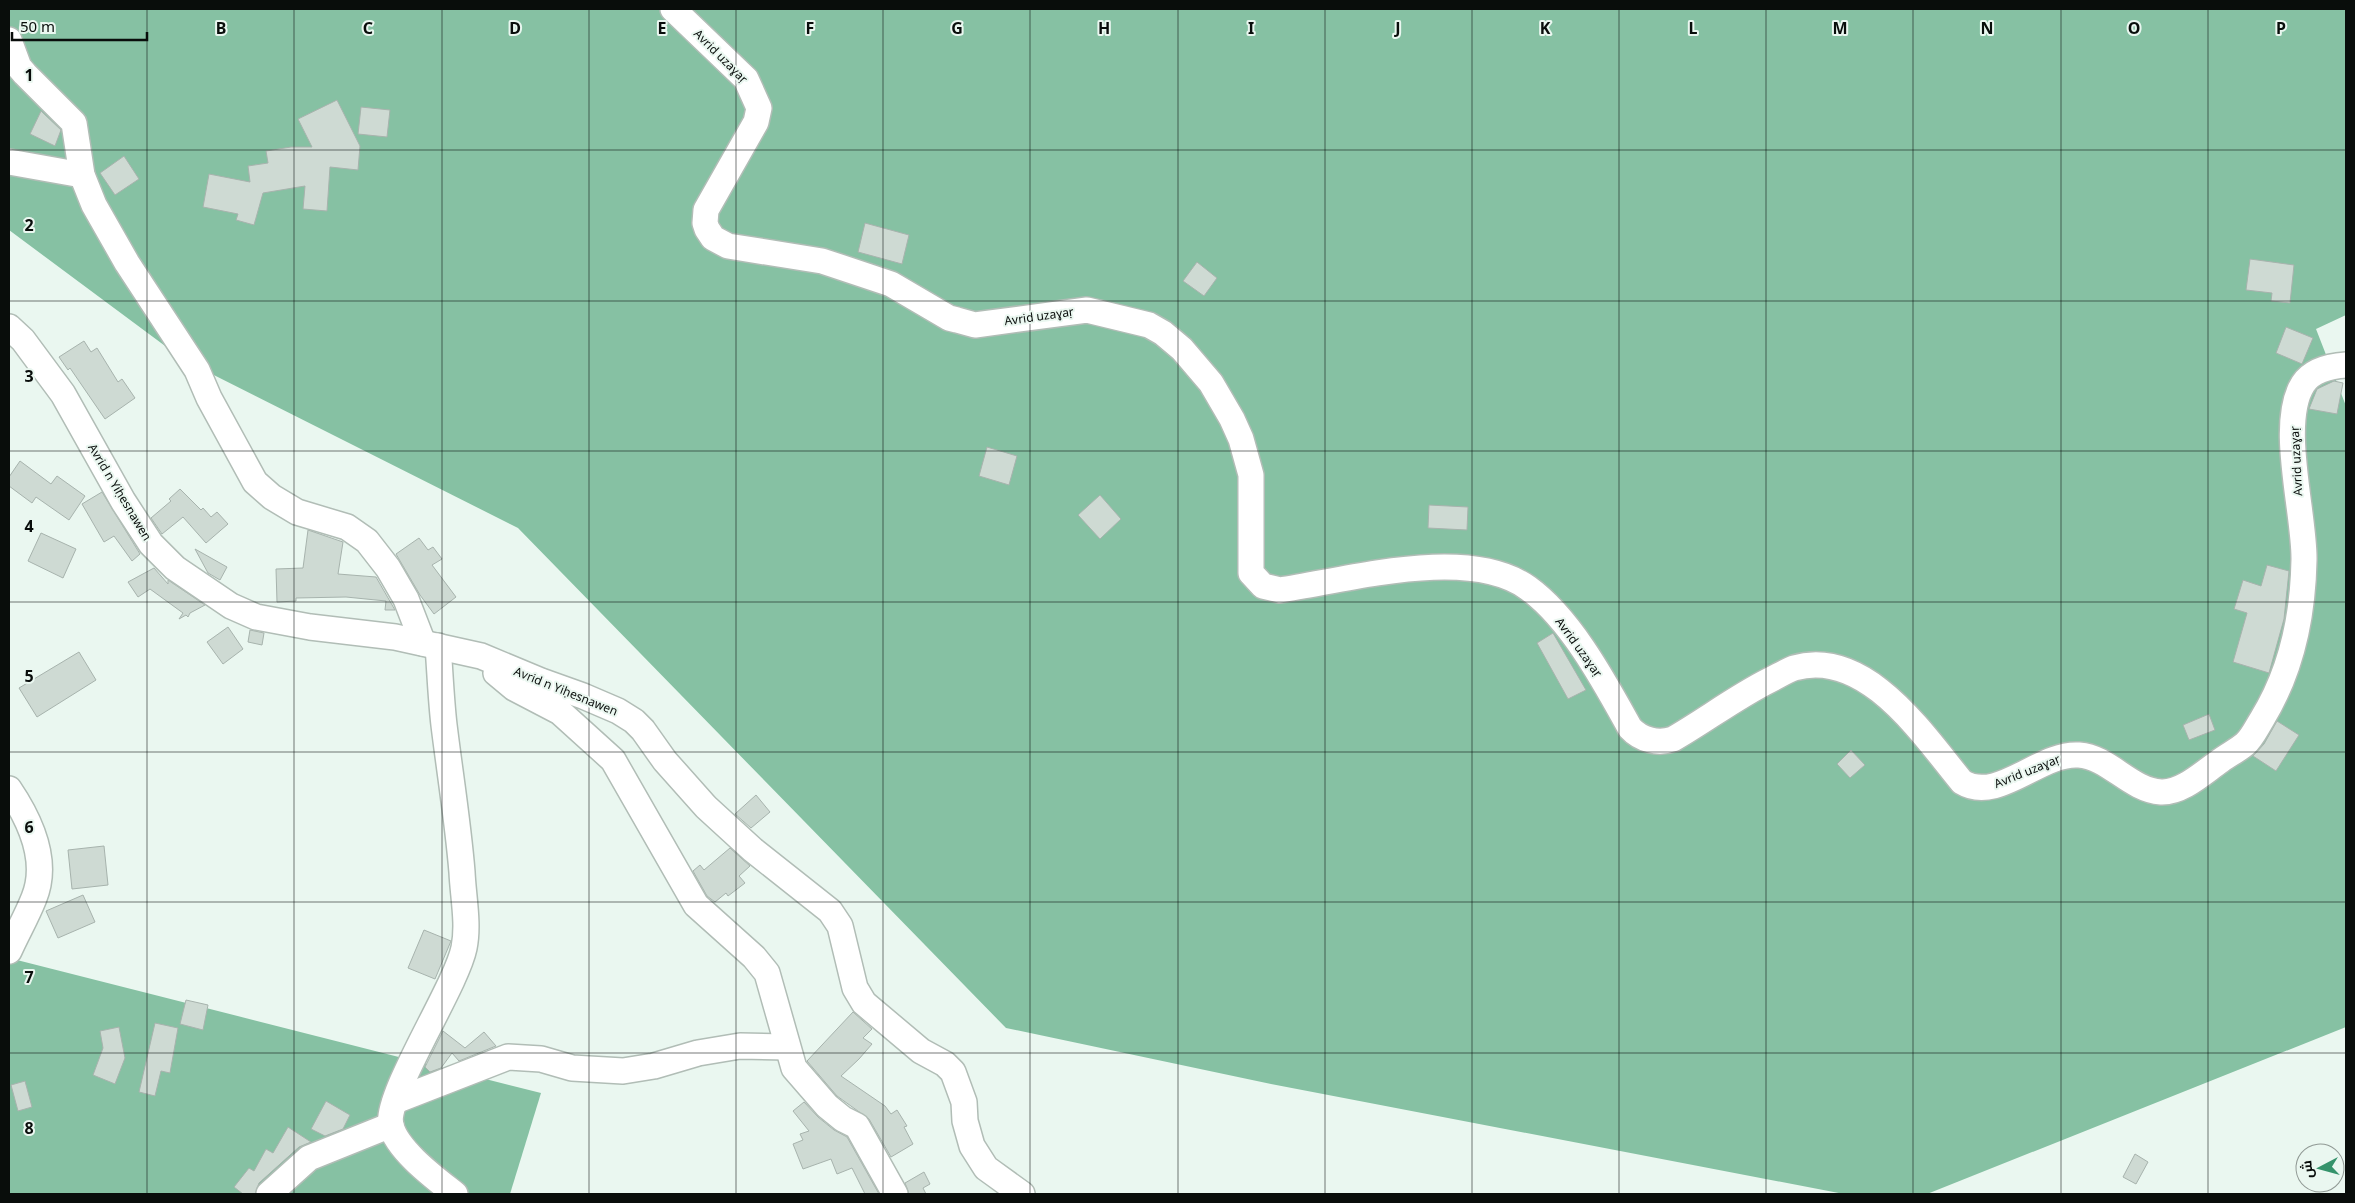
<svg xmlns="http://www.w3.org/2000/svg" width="2355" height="1203" viewBox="0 0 2355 1203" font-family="'Noto Sans',Cairo,sans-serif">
	<rect width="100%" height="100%" fill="#eaf7f0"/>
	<!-- forest -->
	<g fill="#86c1a3">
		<path d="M9,9H2346V315L2316,329L2346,406V1027L1927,1194H1844L1271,1084L1006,1028L518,528L184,360L9,230Z"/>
		<path d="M9,958L541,1093L510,1194H9Z"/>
	</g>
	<!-- building -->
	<g fill="#cedad3" stroke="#a7b3ad">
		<path d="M337,100L360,146L358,170L330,167L327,211L303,209L305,186L263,193L254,225L236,220L238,214L203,207L209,174L250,182L248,166L268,163L266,151L291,147H312L298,119Z"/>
		<path d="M361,107L390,110L387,137L358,134Z"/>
		<path d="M41,111L61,130L55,146L30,134Z"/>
		<path d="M124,156L139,179L115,195L100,173Z"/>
		<path d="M865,223L909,235L902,264L858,252Z"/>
		<path d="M2250,259L2294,265L2290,303L2271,301L2272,293L2246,290Z"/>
		<path d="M1197,262L1217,278L1204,296L1183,281Z"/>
		<path d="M2286,327L2313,338L2302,364L2276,353Z"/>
		<path d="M84,341L91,352L97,348L118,382L122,379L135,398L105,419L70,368L68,370L59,357Z"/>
		<path d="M2334,381L2343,383L2337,414L2309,409L2317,389Z"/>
		<path d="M987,447L1017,456L1009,485L979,476Z"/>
		<path d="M20,461L51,484L57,476L85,496L69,520L36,497L32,503L9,486V477Z"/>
		<path d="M180,489L201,510L203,508L211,517L217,512L228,524L206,543L183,517L162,534L151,518L171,501L169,499Z"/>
		<path d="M102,492L140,554L132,561L114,536L104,542L82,504Z"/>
		<path d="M1100,495L1121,519L1100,539L1078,515Z"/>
		<path d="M1429,505L1468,507L1467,530L1428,528Z"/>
		<path d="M308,530L343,542L338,574L376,577L395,610H385L386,601L346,597L296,598V601L277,602L276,569L303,568Z"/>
		<path d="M41,533L76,549L63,578L28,561Z"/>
		<path d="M419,538L428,550L433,547L442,559L432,565L456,597L434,614L420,595L396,554Z"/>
		<path d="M195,549L227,567L220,580L208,573Z"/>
		<path d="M2267,565L2289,571L2284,619L2269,673L2233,662L2247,613L2234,609L2243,580L2261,586Z"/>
		<path d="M154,568L168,584V580L205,605L190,613L188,617L186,615L179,619L183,613L150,589L138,597L128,582Z"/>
		<path d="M228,627L243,649L223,664L207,642Z"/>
		<path d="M250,630L264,633L262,645L248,642Z"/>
		<path d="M1553,633L1586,690L1568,699L1537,643Z"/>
		<path d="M79,652L96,680L37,717L19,688Z"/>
		<path d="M2209,714L2215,730L2189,740L2183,725Z"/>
		<path d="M2277,721L2299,735L2276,771L2253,756L2264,744Z"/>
		<path d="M1851,750L1865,765L1850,778L1837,764Z"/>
		<path d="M756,795L770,812L751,828L735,814Z"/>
		<path d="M104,846L108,885L72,889L68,850Z"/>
		<path d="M730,848L750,866L739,876L745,883L728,896L726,893L715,902L707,896L693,871L700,865L704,870Z"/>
		<path d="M83,895L95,922L58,938L46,911Z"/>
		<path d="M424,930L451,941L435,979L408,968Z"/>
		<path d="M186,1000L208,1005L203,1030L180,1024Z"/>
		<path d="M853,1012L872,1029L863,1038L872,1044L859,1059L841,1076L885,1106L891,1114L897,1110L907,1126L904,1127L913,1144L891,1157L869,1119L837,1096L807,1061Z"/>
		<path d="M155,1023L178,1028L170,1073L161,1071L155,1096L139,1092Z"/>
		<path d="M119,1027L125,1058L115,1084L93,1075L103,1048L100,1031Z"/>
		<path d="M443,1031L465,1048L484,1032L496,1046L459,1061L452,1053L441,1068L430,1072L425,1067Z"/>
		<path d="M25,1081L32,1107L18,1111L11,1085Z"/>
		<path d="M326,1101L350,1115L343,1129L325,1136L311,1129Z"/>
		<path d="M804,1102L818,1117L834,1130L847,1137L879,1194H865L852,1168L837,1174L831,1159L803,1169L793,1144L803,1140L800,1134L809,1131L793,1111Z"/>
		<path d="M288,1127L311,1142L299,1147L259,1183L255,1194H243L234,1187L249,1168L254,1171L266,1149L273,1153Z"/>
		<path d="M2135,1154L2148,1162L2136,1184L2123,1177Z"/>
		<path d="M924,1172L930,1184L923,1188L926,1194H909L905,1183Z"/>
	</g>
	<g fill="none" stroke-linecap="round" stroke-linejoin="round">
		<defs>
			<g id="minor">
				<path d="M673,9L746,79L759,108L756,122L706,210L705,223L707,229L713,238L728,246L822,261L891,284L949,318L957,320L975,325L1087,310L1149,325L1163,333L1182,349L1211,383L1232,419L1241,439L1251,475V573L1263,586L1280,590C1349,580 1468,545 1528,588C1571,619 1605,683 1630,728C1641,740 1658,744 1673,739C1706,720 1736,697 1770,680C1778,676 1786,671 1794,668C1866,647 1923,735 1962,782C1998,804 2040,752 2079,755C2109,757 2130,790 2161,792C2182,793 2204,772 2220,761C2228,755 2238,750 2245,744C2252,738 2257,727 2262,719C2291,672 2303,615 2304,560C2305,515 2278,423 2303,384C2312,370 2331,366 2346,365"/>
				<path d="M9,40L19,67L25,74L74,123L82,175L94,205L127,263L197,370L209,398L255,482L272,497L297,512L347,527L367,541L388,568L406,599L423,643"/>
				<path d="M9,162L82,175"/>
				<path d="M9,327L23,340L63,394L123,501L151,544L175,568L231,606L256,617L310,627L395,637L481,656L541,681L583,696L618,711L634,721L643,730L665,761L706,807L753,850L830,911L840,926L855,988L864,1003L921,1051L945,1064L953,1072L964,1102L965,1121L972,1146L986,1168L1022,1194"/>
				<path d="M438,646C440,672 441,699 444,725C450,774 458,823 462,872C463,896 469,924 464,948C456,987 383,1098 391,1126C398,1151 435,1178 455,1194"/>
				<path d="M496,673L514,688L560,712L613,760L696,905L754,957L767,973L794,1068L827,1106L843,1119L857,1126L895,1194"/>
				<path d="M9,789C30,820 49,861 34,898C27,916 17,933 9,951"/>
				<path d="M395,1101L508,1057L541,1059L572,1068L623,1071L654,1066L698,1053L740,1046L787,1047"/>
				<path d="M269,1194L309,1158L391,1125"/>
			</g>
		</defs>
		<!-- minor casing -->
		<use href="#minor" stroke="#b1bdb6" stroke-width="28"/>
		<!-- minor -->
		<use href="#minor" stroke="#fff" stroke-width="25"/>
	</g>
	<!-- grid -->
	<path fill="none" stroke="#090d0b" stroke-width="1" stroke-opacity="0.55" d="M147,9V1194M294,9V1194M442,9V1194M589,9V1194M736,9V1194M883,9V1194M1030,9V1194M1178,9V1194M1325,9V1194M1472,9V1194M1619,9V1194M1766,9V1194M1913,9V1194M2061,9V1194M2208,9V1194M9,150H2346M9,301H2346M9,451H2346M9,602H2346M9,752H2346M9,902H2346M9,1053H2346"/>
	<g text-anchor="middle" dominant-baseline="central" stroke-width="4" stroke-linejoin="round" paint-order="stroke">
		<!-- street labels -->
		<g font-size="12" fill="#090d0b" stroke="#eaf7f0">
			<text transform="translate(721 56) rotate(45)">Avrid uzaɣaṛ</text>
			<text transform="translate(1039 316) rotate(-8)">Avrid uzaɣaṛ</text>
			<text transform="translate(2296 461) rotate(-93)">Avrid uzaɣaṛ</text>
			<text transform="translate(120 492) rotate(59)">Avrid n Yiḥesnawen</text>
			<text transform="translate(1579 647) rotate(54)">Avrid uzaɣaṛ</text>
			<text transform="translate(566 691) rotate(22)">Avrid n Yiḥesnawen</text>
			<text transform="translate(2027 771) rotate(-22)">Avrid uzaɣaṛ</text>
		</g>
	</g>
	<g font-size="16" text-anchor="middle" font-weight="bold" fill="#090d0b" stroke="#eaf7f0" stroke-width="4" stroke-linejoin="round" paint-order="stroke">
		<text x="221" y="34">B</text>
		<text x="368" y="34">C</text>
		<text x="515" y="34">D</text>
		<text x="662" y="34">E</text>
		<text x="810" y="34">F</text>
		<text x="957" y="34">G</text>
		<text x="1104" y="34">H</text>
		<text x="1251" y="34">I</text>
		<text x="1398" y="34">J</text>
		<text x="1545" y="34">K</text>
		<text x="1693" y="34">L</text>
		<text x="1840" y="34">M</text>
		<text x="1987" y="34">N</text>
		<text x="2134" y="34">O</text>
		<text x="2281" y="34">P</text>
		<text x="29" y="81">1</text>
		<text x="29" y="231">2</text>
		<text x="29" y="382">3</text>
		<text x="29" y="532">4</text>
		<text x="29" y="682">5</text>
		<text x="29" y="833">6</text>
		<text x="29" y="983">7</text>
		<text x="29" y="1134">8</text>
	</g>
	<!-- border -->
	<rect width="2355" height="1203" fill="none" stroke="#090d0b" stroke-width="20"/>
	<!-- north arrow -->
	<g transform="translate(2320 1168) rotate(264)"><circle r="24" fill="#eaf7f0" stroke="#909994"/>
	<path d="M0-4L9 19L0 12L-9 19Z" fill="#35936b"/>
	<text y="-8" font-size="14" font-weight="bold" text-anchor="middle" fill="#090d0b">ش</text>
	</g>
	<!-- scale -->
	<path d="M12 32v8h135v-8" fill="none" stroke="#090d0b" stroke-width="2.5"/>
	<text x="20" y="32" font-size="15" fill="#090d0b" stroke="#eaf7f0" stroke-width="4" paint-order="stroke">50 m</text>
</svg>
